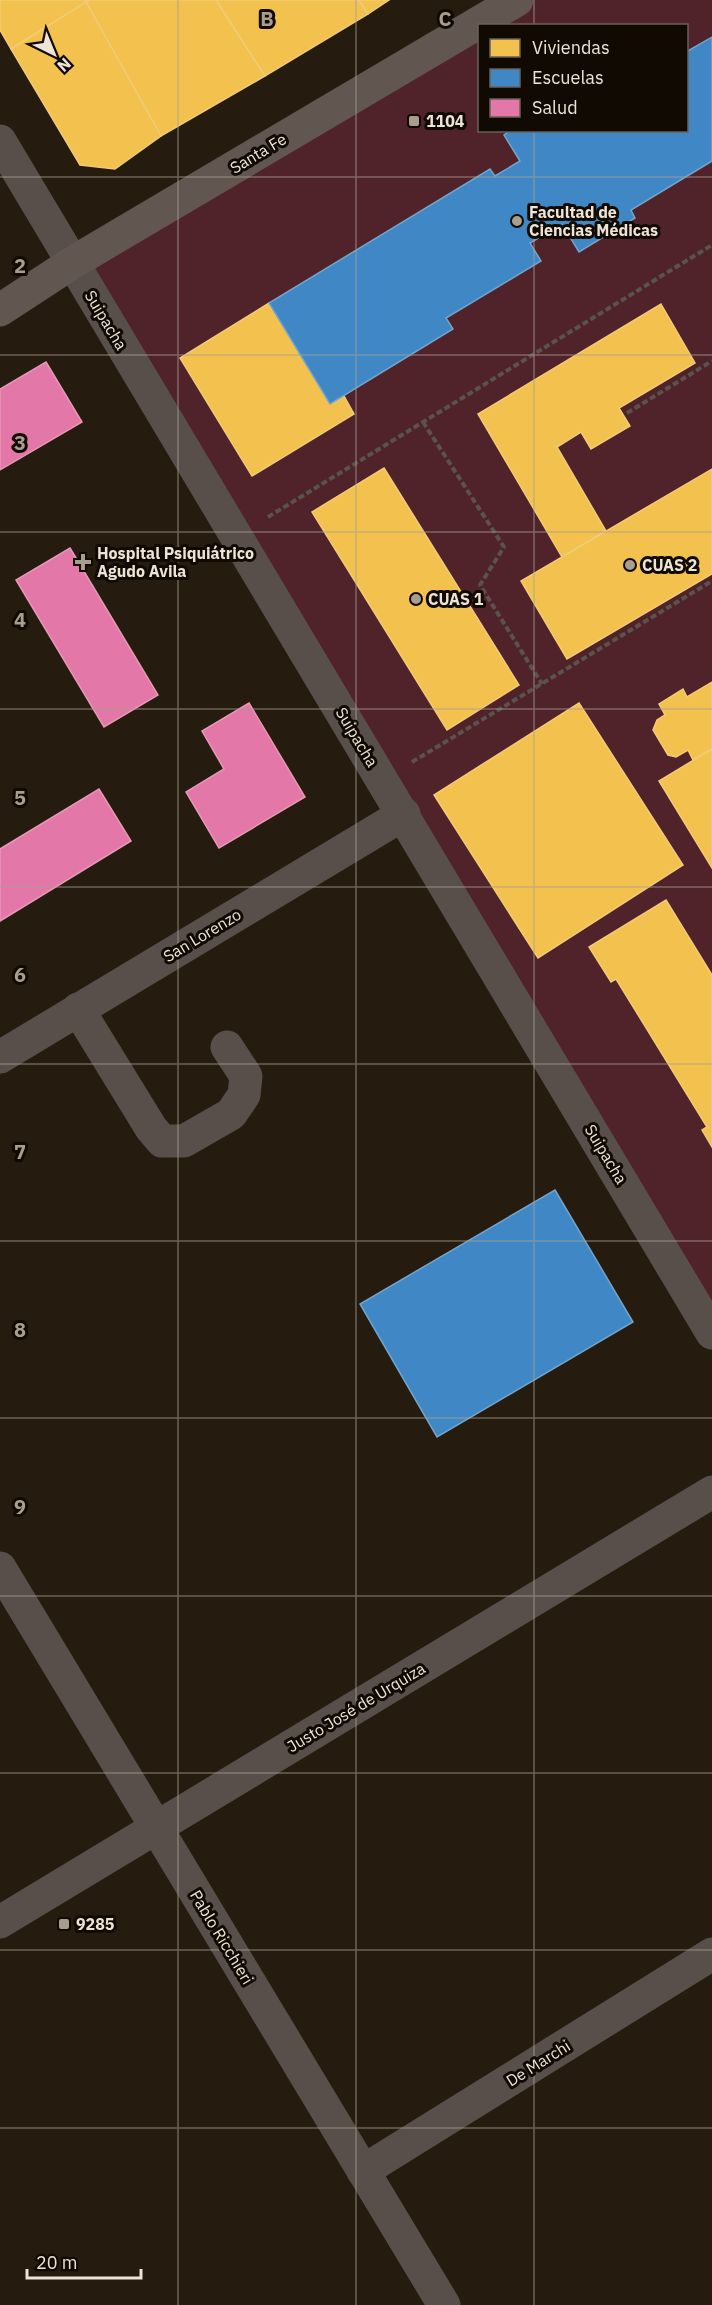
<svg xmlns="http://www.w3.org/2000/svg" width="712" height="2305" viewBox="0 0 712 2305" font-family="'IBM Plex Sans',sans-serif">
	<rect width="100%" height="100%" fill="#251c0f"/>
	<!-- green -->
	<path fill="#502229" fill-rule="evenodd" d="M517,0H712V1333L72,263ZM480,26H686V130H480Z"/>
	<!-- homes -->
	<g fill="#f2c14e" stroke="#f1cc77" stroke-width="1.5">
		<path d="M0,0H90L11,49L0,30Z"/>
		<path d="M90,0H216L265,76L161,136L86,2Z"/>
		<path d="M216,0H359L368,14L265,76Z"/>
		<path d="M359,0H389L368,14Z"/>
		<path d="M86,2L161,136L115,169L80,165L11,49Z"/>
		<path d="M269,303L330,404L344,396L354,414L252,476L180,358Z"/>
		<path d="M661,304L695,363L619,408L630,426L591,449L581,432L557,447L606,531L562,557L478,414Z"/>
		<path d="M384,468L519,685L447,730L312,512Z"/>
		<path d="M712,469V574L567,659L521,581Z"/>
		<path d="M712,682V749L693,760L688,750L676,757L668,755L653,730L657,720L665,715L659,704L683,689L687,697Z"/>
		<path d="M579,703L683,865L538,958L434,795Z"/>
		<path d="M712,749V868L659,781Z"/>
		<path d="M666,900L712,975V1147L702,1130L707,1127L616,979L611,982L589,947Z"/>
	</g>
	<!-- schools -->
	<g fill="#3f88c5" stroke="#74a4ca" stroke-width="1.5">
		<path d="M712,37V161L631,210L635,218L579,252L562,224L530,243L541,261L446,318L453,329L330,404L269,303L490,169L495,176L520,161L504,135L511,130H686V52Z"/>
		<path d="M555,1190L633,1322L437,1437L360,1304Z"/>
	</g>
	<!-- health -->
	<g fill="#e377a8" stroke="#e698b6" stroke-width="1.5">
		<path d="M46,362L82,422L0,470V389Z"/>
		<path d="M70,548L158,695L104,727L16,580Z"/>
		<path d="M249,703L305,797L219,848L186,792L224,769L202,731Z"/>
		<path d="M99,789L131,841L0,921V849Z"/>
	</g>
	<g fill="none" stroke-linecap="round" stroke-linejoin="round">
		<!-- path -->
		<g stroke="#5a534c" stroke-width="4" stroke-dasharray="6 3" stroke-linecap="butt">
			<path d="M627,413L712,361"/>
			<path d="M423,422L504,547L480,585L542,684"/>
			<path d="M268,517L712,245"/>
			<path d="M412,762L712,581"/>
		</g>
		<!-- minor -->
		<g stroke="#584f4a" stroke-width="33">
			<path d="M0,141L712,1333"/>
			<path d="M78,1009L151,1128L162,1141H184L231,1114L244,1095L246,1076L227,1047"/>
			<path d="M0,1057L404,814"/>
			<path d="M0,1568L444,2305"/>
			<path d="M0,1922L712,1492"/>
			<path d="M363,2171L712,1954"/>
		</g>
		<!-- major -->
		<path stroke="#615650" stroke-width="33" d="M0,310L72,263L517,0"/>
	</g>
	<!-- grid -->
	<path fill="none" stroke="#a89e90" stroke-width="1.5" stroke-opacity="0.55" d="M178,0V2305M356,0V2305M534,0V26M534,130V2305M0,177H712M0,355H712M0,532H712M0,709H712M0,887H712M0,1064H712M0,1241H712M0,1418H712M0,1596H712M0,1773H712M0,1950H712M0,2128H712"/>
	<!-- markers -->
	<g fill="#a89e90" stroke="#110a03" stroke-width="2">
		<rect x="408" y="115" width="12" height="12" rx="3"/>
		<circle cx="517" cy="221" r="6"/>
		<path d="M80 553h6v6h6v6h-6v6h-6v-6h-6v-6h6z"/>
		<circle cx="630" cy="565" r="6"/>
		<circle cx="416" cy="599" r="6"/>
		<rect x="58" y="1918" width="12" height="12" rx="3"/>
	</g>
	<g text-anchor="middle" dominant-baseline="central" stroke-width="6" stroke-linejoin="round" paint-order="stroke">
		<!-- poi labels -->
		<g font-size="16" font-weight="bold" fill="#eee4d6" stroke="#110a03" text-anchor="start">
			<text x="426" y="121">1104</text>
			<text x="529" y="212">Facultad de<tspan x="529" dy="18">Ciencias Médicas</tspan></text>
			<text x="97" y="553">Hospital Psiquiátrico<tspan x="97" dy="18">Agudo Avila</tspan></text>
			<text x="642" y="565">CUAS 2</text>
			<text x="428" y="599">CUAS 1</text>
			<text x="76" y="1924">9285</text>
		</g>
		<!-- street labels -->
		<g font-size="16" fill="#eee4d6" stroke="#110a03">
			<text transform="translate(258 153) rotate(-31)">Santa Fe</text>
			<text transform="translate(106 320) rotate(59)">Suipacha</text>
			<text transform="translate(357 737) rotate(59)">Suipacha</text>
			<text transform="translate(202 935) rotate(-31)">San Lorenzo</text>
			<text transform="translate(606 1154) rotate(59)">Suipacha</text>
			<text transform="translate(356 1707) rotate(-31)">Justo José de Urquiza</text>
			<text transform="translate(222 1937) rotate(59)">Pablo Ricchieri</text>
			<text transform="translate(538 2063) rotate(-32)">De Marchi</text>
		</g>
	</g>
	<g font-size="20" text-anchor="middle" font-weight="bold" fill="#a89e90" stroke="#110a03" stroke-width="6" stroke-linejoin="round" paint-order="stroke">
		<text x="267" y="26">B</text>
		<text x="445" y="26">C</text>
		<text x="20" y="273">2</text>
		<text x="20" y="450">3</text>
		<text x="20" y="627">4</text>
		<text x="20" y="805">5</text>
		<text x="20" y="982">6</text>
		<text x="20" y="1159">7</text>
		<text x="20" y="1337">8</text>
		<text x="20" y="1514">9</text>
	</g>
	<!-- legend -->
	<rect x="478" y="24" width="210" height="108" fill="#110a03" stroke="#696157" stroke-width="1.5"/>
	<rect x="490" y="39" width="30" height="18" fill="#f2c14e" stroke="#696157" stroke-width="1.5"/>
	<text x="532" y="54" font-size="18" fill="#eee4d6">Viviendas</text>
	<rect x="490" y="69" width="30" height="18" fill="#3f88c5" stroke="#696157" stroke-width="1.5"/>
	<text x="532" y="84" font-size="18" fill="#eee4d6">Escuelas</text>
	<rect x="490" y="99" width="30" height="18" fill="#e377a8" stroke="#696157" stroke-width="1.5"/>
	<text x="532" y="114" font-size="18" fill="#eee4d6">Salud</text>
	<!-- north arrow -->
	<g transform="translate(54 54) rotate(137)" stroke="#110a03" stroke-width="4.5" paint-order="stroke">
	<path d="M0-4.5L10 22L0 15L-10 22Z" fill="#eee4d6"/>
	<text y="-9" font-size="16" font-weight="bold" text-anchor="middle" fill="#eee4d6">N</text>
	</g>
	<!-- scale -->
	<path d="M27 2269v9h114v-9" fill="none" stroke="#eee4d6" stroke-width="3"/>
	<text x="36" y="2269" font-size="18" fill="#eee4d6" stroke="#110a03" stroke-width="4.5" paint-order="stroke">20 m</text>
</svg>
